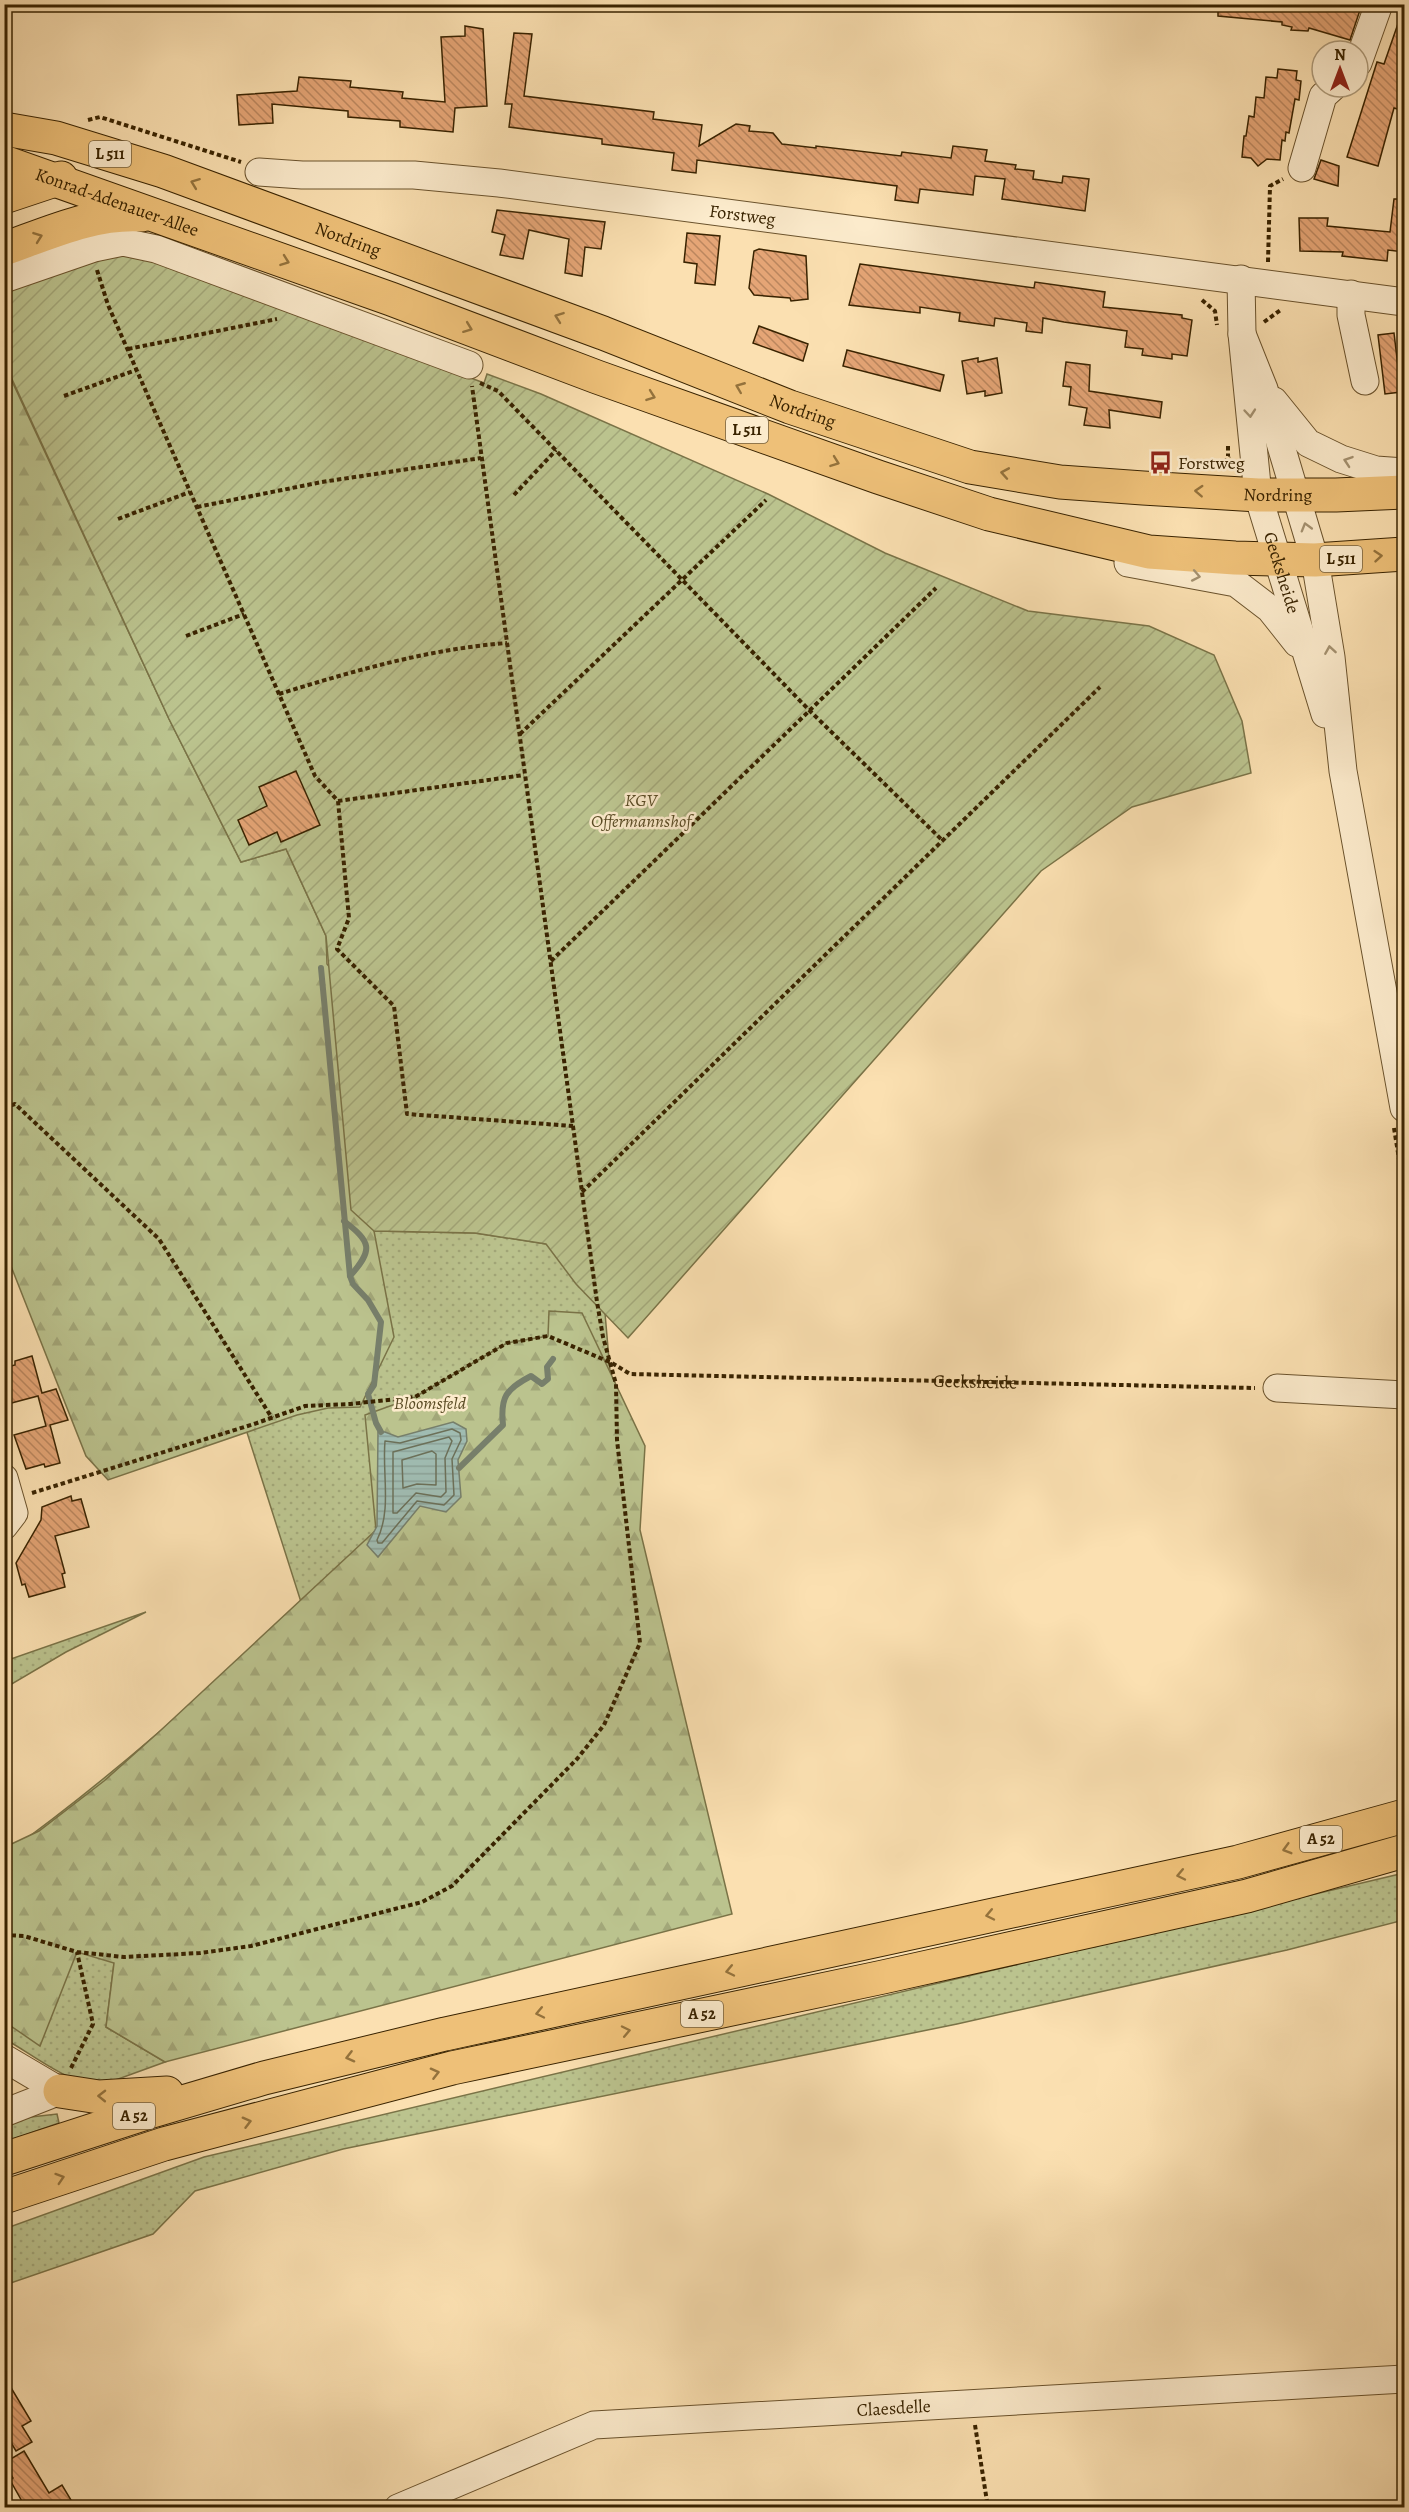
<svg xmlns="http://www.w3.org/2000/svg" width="1409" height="2512" viewBox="0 0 1409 2512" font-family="Alegreya,serif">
	<defs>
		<pattern id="grass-dots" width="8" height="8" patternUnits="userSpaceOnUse" patternTransform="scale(1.5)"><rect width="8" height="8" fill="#bbc38e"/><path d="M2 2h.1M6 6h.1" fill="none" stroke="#a2a779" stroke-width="1.8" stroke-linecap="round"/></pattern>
		<pattern id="forest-firs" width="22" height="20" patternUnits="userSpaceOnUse" patternTransform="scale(1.5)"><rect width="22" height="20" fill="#bbc38e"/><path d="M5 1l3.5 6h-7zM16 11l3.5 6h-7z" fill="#a2a779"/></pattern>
		<pattern id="garden-furrows" width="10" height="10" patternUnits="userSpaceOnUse" patternTransform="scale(1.5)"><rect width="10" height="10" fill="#bbc38e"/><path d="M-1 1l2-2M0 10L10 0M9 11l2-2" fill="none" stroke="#a2a779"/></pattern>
		<pattern id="water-rules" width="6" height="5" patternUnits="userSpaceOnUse" patternTransform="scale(1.5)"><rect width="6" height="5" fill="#a0bcb2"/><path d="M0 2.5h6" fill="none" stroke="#8ba197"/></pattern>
		<pattern id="building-back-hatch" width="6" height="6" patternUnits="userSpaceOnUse" patternTransform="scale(1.5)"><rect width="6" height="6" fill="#e5a576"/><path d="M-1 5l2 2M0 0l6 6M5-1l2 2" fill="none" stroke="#bb865e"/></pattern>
	</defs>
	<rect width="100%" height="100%" fill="#fbe0b1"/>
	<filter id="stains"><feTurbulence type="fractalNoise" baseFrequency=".00333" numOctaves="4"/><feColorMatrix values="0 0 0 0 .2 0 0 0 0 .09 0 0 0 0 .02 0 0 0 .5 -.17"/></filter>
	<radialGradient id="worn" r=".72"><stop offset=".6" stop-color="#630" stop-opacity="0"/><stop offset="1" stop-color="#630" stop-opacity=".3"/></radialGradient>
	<!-- grass -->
	<g fill="url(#grass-dots)" stroke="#7a7347" stroke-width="1.5">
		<path d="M327,1016L568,1232L605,1313L613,1406L114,1963L106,2027L165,2062L99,2086C66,2082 33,2055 5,2039L4,1855C111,1778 206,1693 301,1602L243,1420Z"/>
		<path d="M146,1612L66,1652L5,1688V1661Z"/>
		<path d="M1404,1873V1920L1287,1950L957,2024L343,2149L195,2191L153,2234L5,2285L4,2229L204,2157Z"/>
		<path d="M57,2114L59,2123L5,2142V2124L31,2117Z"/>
	</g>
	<!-- forest -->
	<g fill="url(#forest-firs)" stroke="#7a7347" stroke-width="1.5">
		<path d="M4,364L169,719L241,862L286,849L326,936L327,964L546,1244L475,1233L374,1231L394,1337L360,1407L328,1408L297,1415L108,1480L86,1456L5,1251Z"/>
		<path d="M549,1311L582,1313L645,1446L640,1530L732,1914L165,2062L106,2027L114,1963L77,1952L40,2046L5,2022V1847L39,1831L104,1781L160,1731L376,1530L365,1415L415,1397L507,1343L548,1336Z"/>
	</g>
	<!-- garden -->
	<path fill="url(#garden-furrows)" stroke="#7a7347" stroke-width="1.5" d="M128,251L239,289L484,383L487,374L541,394L768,494L885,553L1028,611L1149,626L1214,655L1242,721L1251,773L1132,807L1041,871L628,1338L576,1284L546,1244L475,1233L374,1231L351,1210L326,936L286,849L241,862L169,719L5,364L4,289Z"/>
	<!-- water -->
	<path fill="url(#water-rules)" stroke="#777f6b" stroke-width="1.5" d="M453,1422L466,1429L467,1441L458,1460L461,1497L446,1512L420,1506L378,1557L367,1545L377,1526L378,1432H385L398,1437Z"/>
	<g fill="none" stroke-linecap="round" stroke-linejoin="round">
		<!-- shore -->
		<g stroke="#6c7059" stroke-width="1.5">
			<path d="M452,1429L460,1433L461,1440L452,1459L454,1495L444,1505L417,1501L382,1543H378L377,1540C392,1510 382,1473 385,1441L400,1443Z"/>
			<path d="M449,1437L452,1441L445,1458L446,1492L441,1497L416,1493L397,1513H393V1452Z"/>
			<path d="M432,1451L436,1454V1485L417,1484L403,1488L402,1460Z"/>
		</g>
		<!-- stream -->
		<g stroke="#777f6b" stroke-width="6">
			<path d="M321,968L350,1276L353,1284L368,1300L381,1322L374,1385L368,1394L376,1423L381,1432"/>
			<path d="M344,1221C371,1242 374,1249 350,1276"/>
			<path d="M459,1468L503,1425C500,1397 506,1389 531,1376L542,1384L548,1379L547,1367L553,1359"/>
		</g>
	</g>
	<!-- building -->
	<g fill="url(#building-back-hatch)" stroke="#392300" stroke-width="1.5">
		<path d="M1218,4H1354L1361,7L1350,40L1309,28L1308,31L1291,30L1292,27L1282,25V22L1218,16Z"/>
		<path d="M1401,15L1404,16V111L1394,108L1378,166L1347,157L1377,62L1384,64Z"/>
		<path d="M465,26L483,29L487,106L455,108L453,132L400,127V121L348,117V111L272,104L273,123L239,125L237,95L297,91L299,77L351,81L350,87L403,92L402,98L445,102L441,37L465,36Z"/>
		<path d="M514,33L532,34L524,96L654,112L653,119L702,125L699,146L736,124L750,126L749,131L773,133L782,144L816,148V146L901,156L902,152L951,158L953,146L987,150L985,161L1016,165L1015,169L1034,171L1033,179L1062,183L1063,176L1089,179L1085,211L1002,199L1005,179L975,176L973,195L920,189L918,203L895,200L897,186L813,175L697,160L696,173L672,170L674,153L602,144V139L509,127L512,104H505Z"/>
		<path d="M1278,69L1297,71L1296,80L1301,81L1299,100L1295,99L1289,133L1286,132L1285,141L1282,140L1280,160L1267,159L1258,166L1251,158L1242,157L1244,136H1246L1249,116L1254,117L1256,97L1264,98L1266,77L1277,78Z"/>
		<path d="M1321,160L1339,166L1338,186L1314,179Z"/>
		<path d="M1394,199H1404V252L1388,250L1387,261L1342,256L1343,252L1300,251L1299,218H1328L1327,226L1390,232Z"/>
		<path d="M497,210L605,222L601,249L585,247L582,276L565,273L569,239L529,230L523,259L500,255L505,235L492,232Z"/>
		<path d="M687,233L720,236L715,285L695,283L697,264L684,262Z"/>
		<path d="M759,249L806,256L808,299L791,301L790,298L754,295L749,288L754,251Z"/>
		<path d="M860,264L1034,288L1035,282L1105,292L1103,307L1182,315V318L1192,320L1187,356L1172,354V359L1142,355L1143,349L1125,347L1127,331L1064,322L1043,318L1042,333L1026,331L1027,323L995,318L994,326L959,321L960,313L920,307V313L849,305Z"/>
		<path d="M759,326L808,344L803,361L753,343Z"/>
		<path d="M1394,333L1401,392L1385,394L1378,335Z"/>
		<path d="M847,350L944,375L940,391L843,366Z"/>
		<path d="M978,358V362L997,358L1002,393L985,396V391L967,394L962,361Z"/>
		<path d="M1066,362L1090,365L1089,391L1162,402L1160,418L1109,410L1110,428L1084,425L1087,408L1069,405L1071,387L1063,386Z"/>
		<path d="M296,771L320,825L281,842L277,832L249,845L238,820L267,806L259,787Z"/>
		<path d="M32,1356L42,1393L56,1389L68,1420L50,1425L60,1463L45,1467L44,1464L26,1469L14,1435L46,1426L38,1396L4,1405V1368L15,1365V1361Z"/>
		<path d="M71,1496L72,1501L81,1499L89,1527L55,1536L65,1573L62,1574L65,1587L29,1597L25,1584L22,1585L16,1563L41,1520L42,1507Z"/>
		<path d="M4,2376L31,2421L22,2426L32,2442L16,2451L4,2431Z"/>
		<path d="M24,2451L49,2493L62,2485L71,2500L59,2508H24L29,2504L27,2501L23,2503L10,2480L13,2478L4,2463Z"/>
	</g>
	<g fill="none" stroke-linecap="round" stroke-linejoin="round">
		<defs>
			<g id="minor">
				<path d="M1358,63L1379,4"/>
				<path d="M1302,168L1323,96L1333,87"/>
				<path id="s2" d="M259,172L302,175H414L499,183L1404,302"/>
				<path d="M4,279L94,248L123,242L156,249L469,365"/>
				<path id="s3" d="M1241,279L1242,334L1258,495L1325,714"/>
				<path d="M1351,294V315L1365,381"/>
				<path d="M1242,334L1264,389L1315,560L1331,657L1343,771L1404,1108"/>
				<path d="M1274,401L1308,443L1341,459L1376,470L1404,472"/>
				<path d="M1128,563L1236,583L1270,609L1297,643"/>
				<path d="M1277,1388L1404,1395"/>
				<path d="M4,1478L14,1513L4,1526"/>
				<path d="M4,2058L60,2091"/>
				<path d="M4,2113L60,2091"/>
				<path id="s4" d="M398,2508L594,2425L1404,2379"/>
			</g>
			<g id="major">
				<path id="s5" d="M4,129L56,138L163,171L603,333L790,407L970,467L1060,482L1143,488L1258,495H1336L1404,492"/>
				<path id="s6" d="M4,162L391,299L597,377L878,477L989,514L1149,552L1235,558L1315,560L1404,554"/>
				<path d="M4,197L61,178"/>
				<path d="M4,249C49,233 94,212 142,215"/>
			</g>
			<g id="highway">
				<path d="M60,2091L99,2097L167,2093"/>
				<path d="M4,2159L149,2112L264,2078L445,2034L1238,1862L1404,1816"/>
				<path d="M4,2197L164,2144L452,2068L883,1977L1247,1896L1404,1851"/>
			</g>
		</defs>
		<!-- minor casing -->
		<use href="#minor" stroke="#6a522c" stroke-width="29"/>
		<!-- major casing -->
		<use href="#major" stroke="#392300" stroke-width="35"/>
		<!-- highway casing -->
		<use href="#highway" stroke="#392300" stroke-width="35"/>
		<!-- path -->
		<g stroke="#392300" stroke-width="4" stroke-dasharray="4.5 3" stroke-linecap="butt">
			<path d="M88,120L100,117L241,162"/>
			<path d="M1268,262L1270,186L1283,179"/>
			<path d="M97,270L108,305L315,776L338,801L349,918L337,949L394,1006L407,1114L573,1126"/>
			<path d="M1202,300L1215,311L1217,325"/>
			<path d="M1264,322L1282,309"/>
			<path d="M128,349L277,319"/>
			<path d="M480,383L498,391L810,711L943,841"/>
			<path d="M64,396L136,370"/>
			<path d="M1228,446V456"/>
			<path d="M1217,465L1225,462L1229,456"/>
			<path d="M514,495L556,450"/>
			<path d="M197,507L322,482L481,458"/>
			<path d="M118,519L190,492"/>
			<path d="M186,636L244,614"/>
			<path d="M279,694C353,671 429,649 507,643"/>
			<path d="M520,734L766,500"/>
			<path d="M338,801L524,775"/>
			<path d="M551,961L936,588"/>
			<path d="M4,1108L15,1104L159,1239L272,1418"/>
			<path d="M1394,1128L1404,1190"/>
			<path d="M582,1192L1100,687"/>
			<path id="s1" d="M32,1493L254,1424L305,1406L350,1404L415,1397L507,1343L548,1336L612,1363L630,1374L1255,1388"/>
			<path d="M4,1935L24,1936L77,1952L124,1957L200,1953L251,1946L422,1902L452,1886L577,1759L604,1725L640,1643L617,1440L616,1384L603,1337L597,1302L472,386"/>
			<path d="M71,2068L93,2024L77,1952"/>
			<path d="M975,2425L988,2508"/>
		</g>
		<!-- minor -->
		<use href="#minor" stroke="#fcebcc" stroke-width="27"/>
		<!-- major -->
		<use href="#major" stroke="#eec078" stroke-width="33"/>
		<!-- highway -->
		<use href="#highway" stroke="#eec078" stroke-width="33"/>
	</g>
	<!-- one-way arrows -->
	<defs><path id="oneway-chevron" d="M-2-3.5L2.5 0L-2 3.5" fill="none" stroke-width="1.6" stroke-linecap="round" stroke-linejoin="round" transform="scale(1.5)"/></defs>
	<g stroke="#94723c">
		<use href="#oneway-chevron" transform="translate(195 183) rotate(-159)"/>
		<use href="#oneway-chevron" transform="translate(38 237) rotate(-20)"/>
		<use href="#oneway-chevron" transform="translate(285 261) rotate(20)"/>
		<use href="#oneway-chevron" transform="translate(559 317) rotate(-160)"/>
		<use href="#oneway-chevron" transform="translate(468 328) rotate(21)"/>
		<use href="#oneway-chevron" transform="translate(740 387) rotate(-158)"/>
		<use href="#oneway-chevron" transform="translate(651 396) rotate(20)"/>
		<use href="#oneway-chevron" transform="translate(835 462) rotate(20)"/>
		<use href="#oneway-chevron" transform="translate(1005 473) rotate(-170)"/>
		<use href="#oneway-chevron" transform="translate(1199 491) rotate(-177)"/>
		<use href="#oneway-chevron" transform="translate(1378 556) rotate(-5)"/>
		<use href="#oneway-chevron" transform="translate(1287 1849) rotate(164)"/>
		<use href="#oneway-chevron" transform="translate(1181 1875) rotate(168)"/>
		<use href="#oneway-chevron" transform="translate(990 1915) rotate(168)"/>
		<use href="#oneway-chevron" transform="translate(730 1971) rotate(168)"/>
		<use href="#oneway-chevron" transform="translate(540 2013) rotate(168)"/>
		<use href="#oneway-chevron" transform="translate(626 2031) rotate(-12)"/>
		<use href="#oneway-chevron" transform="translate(350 2057) rotate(166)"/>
		<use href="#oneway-chevron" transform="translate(435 2073) rotate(-14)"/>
		<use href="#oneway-chevron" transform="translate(102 2096) rotate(-179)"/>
		<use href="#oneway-chevron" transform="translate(247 2122) rotate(-15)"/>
		<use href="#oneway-chevron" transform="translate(60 2178) rotate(-18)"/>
	</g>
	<g stroke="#a49170">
		<use href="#oneway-chevron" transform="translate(1250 413) rotate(85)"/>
		<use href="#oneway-chevron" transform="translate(1348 461) rotate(-161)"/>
		<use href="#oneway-chevron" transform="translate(1306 527) rotate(-106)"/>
		<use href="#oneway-chevron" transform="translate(1196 576) rotate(11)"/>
		<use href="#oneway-chevron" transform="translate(1330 650) rotate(-99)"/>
	</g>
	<!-- icons -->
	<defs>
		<symbol id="bus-bare" viewBox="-9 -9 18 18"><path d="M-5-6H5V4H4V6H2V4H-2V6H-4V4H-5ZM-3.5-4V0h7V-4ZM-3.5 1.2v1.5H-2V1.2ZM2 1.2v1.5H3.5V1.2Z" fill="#8f2418" stroke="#fcebcc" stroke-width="2.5" paint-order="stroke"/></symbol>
	</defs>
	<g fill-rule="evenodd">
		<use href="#bus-bare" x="1144" y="446" width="33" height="33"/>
	</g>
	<g text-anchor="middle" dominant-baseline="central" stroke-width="5" stroke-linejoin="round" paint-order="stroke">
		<!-- shield labels -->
		<g fill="#fcebcc" stroke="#745f3d" stroke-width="1.5">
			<rect x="89" y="141" width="42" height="26" rx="4.5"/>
			<rect x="726" y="417" width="42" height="26" rx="4.5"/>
			<rect x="1320" y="546" width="42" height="26" rx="4.5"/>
			<rect x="1300" y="1826" width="42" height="26" rx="4.5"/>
			<rect x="681" y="2001" width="42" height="26" rx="4.5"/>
			<rect x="113" y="2103" width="42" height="26" rx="4.5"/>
		</g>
		<g font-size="16" font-weight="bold" fill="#392300">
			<text x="110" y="154">L 511</text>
			<text x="747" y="430">L 511</text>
			<text x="1341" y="559">L 511</text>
			<text x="1321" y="1839">A 52</text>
			<text x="702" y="2014">A 52</text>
			<text x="134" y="2116">A 52</text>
		</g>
		<!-- street labels -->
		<g font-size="18" fill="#392300" stroke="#fcebcc">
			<text stroke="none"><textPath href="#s6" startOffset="120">Konrad-Adenauer-Allee</textPath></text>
			<text stroke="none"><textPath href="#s2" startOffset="486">Forstweg</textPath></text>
			<text stroke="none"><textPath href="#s5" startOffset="362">Nordring</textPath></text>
			<text stroke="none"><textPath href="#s5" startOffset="848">Nordring</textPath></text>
			<text stroke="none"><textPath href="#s5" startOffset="1334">Nordring</textPath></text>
			<text stroke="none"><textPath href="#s3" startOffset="298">Gecksheide</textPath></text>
			<text stroke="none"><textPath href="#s1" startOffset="981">Gecksheide</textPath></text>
			<text stroke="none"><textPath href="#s4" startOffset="513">Claesdelle</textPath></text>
		</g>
		<!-- poi labels -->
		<g font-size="18" fill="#392300" stroke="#fcebcc" text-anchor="start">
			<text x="1178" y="463">Forstweg</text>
		</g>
		<!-- park labels -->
		<g font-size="18" font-style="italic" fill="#5a4b24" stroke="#fcebcc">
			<text x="641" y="800">KGV<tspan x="641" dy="21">Offermannshof</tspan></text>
			<text x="430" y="1403">Bloomsfeld</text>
		</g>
	</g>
	<!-- margin -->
	<rect width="1409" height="2512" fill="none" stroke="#fbe0b1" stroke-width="24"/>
	<rect x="6" y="6" width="1397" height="2500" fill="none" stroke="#392300" stroke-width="3"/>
	<rect x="12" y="12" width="1385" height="2488" fill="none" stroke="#392300" stroke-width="1.5"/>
	<!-- north arrow -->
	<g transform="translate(1340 69)"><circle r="28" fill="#fcebcc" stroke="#ae9b7a" stroke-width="1.5"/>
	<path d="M0-4.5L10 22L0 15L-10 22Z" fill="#8f2418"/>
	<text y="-9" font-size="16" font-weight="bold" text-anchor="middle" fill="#392300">N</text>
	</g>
	<rect width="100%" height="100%" filter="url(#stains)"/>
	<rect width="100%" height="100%" fill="url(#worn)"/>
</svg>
